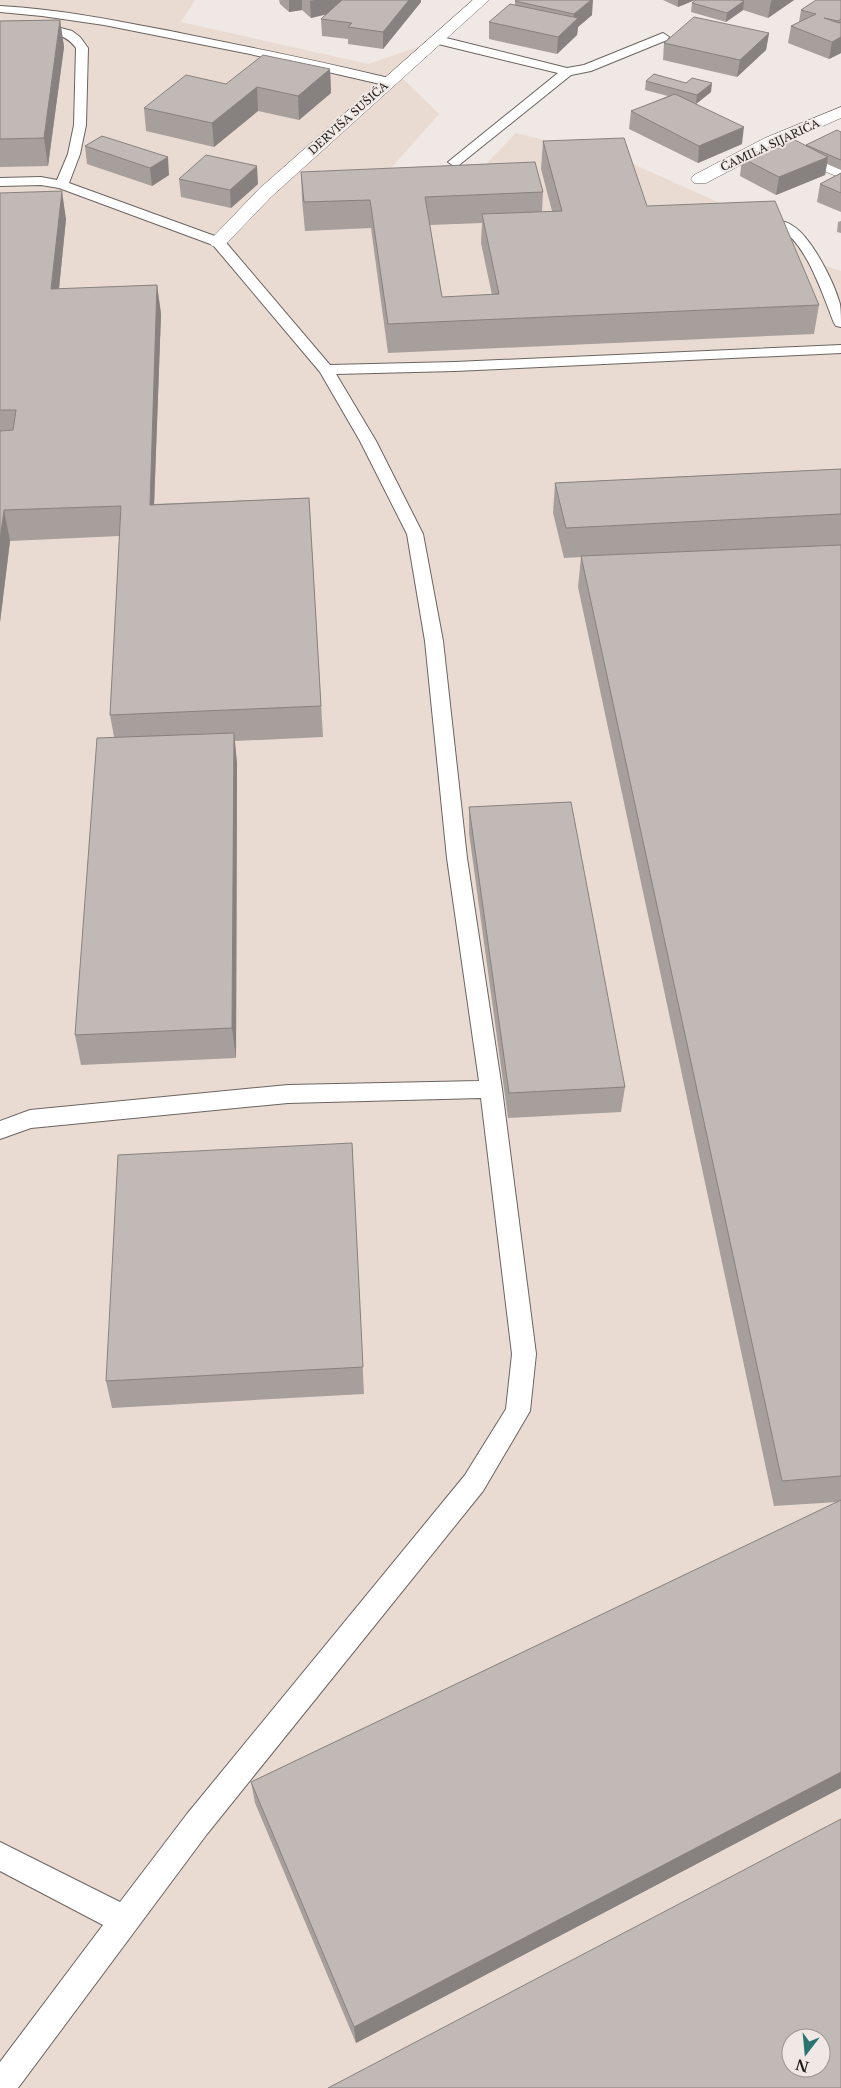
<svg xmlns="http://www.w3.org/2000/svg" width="841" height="2088" viewBox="0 0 841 2088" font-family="'Libre Baskerville',serif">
	<rect width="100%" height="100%" fill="#f0e8e4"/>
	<!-- built -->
	<path fill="#eadbd2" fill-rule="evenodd" d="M0,0H195L181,22L368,64L438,40L398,74L439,114L385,175L459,192L516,133L624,160L789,234L826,266L841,271V2088H0ZM791,2038H821V2068H791Z"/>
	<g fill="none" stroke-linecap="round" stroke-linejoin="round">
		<defs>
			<g id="lane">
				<path d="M0,6C58,9 113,20 170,31C244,46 319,61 393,79L395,82L389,86L250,54L104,25L42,16L0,12Z"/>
				<path d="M34,25L57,27L72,31L80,37L88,48L86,125L80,154L69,183L223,239L330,365L455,362L841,345V353L455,371L336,374L376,441L423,534L443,641L467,858L502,1089L536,1354L530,1411L483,1491L207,1834L18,2088H0V2062L103,1925L0,1871V1842L120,1902L187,1814L465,1475L506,1409L512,1354L481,1098L288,1103L31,1128L0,1139V1121L30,1110L288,1085L479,1081L447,858L425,641L407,534L360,441L320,372L213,245L59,188L41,185L0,186V178L41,177L57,180L68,154L74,125L76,48C60,25 24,33 0,34V26Z"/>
				<path d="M663,33L669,37L667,40L591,71L571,75L459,165L454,166L448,162L558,73L434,43L432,40L434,37L438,36L567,68L584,65Z"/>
				<path d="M759,219C770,219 783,219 793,226C812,238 834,282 840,304C841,311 841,320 841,327L836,326L834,323C824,298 806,242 781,230C772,226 763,228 754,226L752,223L754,220Z"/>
			</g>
			<g id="street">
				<path d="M473,0H489L271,197L224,246L218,247L212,246L209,242L212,238L259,189Z"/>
				<path d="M841,107V118L777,146L706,183H694L691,179L694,175L765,138Z"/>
				<path d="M793,147L841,167V178L787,156L785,152L787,148Z"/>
			</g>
		</defs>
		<!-- lane casing -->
		<use href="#lane" stroke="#6b6461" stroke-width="2"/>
		<!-- street casing -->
		<use href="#street" stroke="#6b6461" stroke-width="1"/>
		<!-- lane -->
		<use href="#lane" fill="#fff" fill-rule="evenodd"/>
		<!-- street -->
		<use href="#street" fill="#fff" fill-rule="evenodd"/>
	</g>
	<!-- wall -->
	<g fill="#a69f9c" fill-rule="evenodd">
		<path d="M279,0H421V2L383,49L348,44V39L322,36L321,19L326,14L311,18L302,10L289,12L280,4Z"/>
		<path d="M663,0H695L678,7Z"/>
		<path d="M696,0H794L768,18L743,10L726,22L691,12L692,3Z"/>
		<path d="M841,0V53L829,59L788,43L791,26L799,22L801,10Z"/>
		<path d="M515,1L592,15L578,27L577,35L557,54L489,39V22L515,5Z"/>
		<path d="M60,20L64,47L48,166L0,167V21Z"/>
		<path d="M769,33L766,50L737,77L663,60L664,43Z"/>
		<path d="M330,69L331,93L299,120L258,111L214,147L146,131L144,108L226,84Z"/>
		<path d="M646,81L711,92L696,104L742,144L698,163L629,129L631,111L668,96L645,90Z"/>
		<path d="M841,132V170L827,164L825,175L776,195L740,176L742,158L806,146V145Z"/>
		<path d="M102,136L169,175L152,186L87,164L85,146Z"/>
		<path d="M543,141L647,206L819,305L814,334L388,353L371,228L305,231L302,200L301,172L543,192L542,212L552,211L541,169ZM482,223L481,243L492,295L442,297L430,225Z"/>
		<path d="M841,173V212L817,202L820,184Z"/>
		<path d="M179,179L258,184L231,208L181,197Z"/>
		<path d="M0,193L66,219L59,289L157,285L161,314L154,504L309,498L323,737L235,741L237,764L236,1058L81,1065L75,1035L114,737L110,715L120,536L10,541L0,622Z"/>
		<path d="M841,221V233L837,232L838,222Z"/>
		<path d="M841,469V1788L356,2043L255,1803L251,1782L838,1502L774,1506L578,587L581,557L564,558L553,513L555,483Z"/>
		<path d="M469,807L625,1087L621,1112L508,1118L469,833Z"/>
		<path d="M352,1143L364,1394L112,1408L106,1381Z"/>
	</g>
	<!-- shaded-wall -->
	<g fill="#87827f">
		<path d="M289,0H302V10L289,12Z"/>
		<path d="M314,0H373L358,7L311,18L310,1Z"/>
		<path d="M409,0H421V2L383,49V32Z"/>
		<path d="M591,0H593L592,15L578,27L577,35L557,54L558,37L574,22V14Z"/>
		<path d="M678,0H695L678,7Z"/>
		<path d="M772,0H794L768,18L771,1Z"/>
		<path d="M744,1L743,10L726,22L727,13Z"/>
		<path d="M60,20L64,47L48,166L44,138Z"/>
		<path d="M769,33L766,50L737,77L740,60Z"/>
		<path d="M841,37V53L829,59L832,42Z"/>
		<path d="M330,69L331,93L299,120L298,96Z"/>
		<path d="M712,83L711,92L696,104L697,95Z"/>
		<path d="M257,87L258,111L214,147L212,123Z"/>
		<path d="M744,127L742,144L698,163L699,146Z"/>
		<path d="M168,157L169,175L152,186L150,168Z"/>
		<path d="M828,157L825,175L776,195L779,177Z"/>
		<path d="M257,166L258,184L231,208L230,190Z"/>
		<path d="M62,191L66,219L56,318L51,289Z"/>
		<path d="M157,285L161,314L153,535L150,505Z"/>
		<path d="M4,510L10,541L0,622V540Z"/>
		<path d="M234,733L237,764L236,1058L232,1028Z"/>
		<path d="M841,1772V1788L356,2043L354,2027Z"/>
	</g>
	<!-- building -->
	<g fill="#c1b9b5" stroke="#87827f" fill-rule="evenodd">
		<path d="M342,0H409L383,32L348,27L352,23L321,19Z"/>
		<path d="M516,0H591L574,14L515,1Z"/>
		<path d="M696,0H740L744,1L727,13L692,3Z"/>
		<path d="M816,0H841V19L838,21L824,18L839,23L841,22V37L832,42L791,26L816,14L801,10Z"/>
		<path d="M510,4L578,18L558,37L489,22Z"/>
		<path d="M694,17L769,33L740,60L664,43Z"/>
		<path d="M60,20L44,138L0,139V21Z"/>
		<path d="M263,55L330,69L298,96L257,87L212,123L144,108L186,75L226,84Z"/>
		<path d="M654,74L686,83L692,78L712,83L697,95L646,81Z"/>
		<path d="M675,94L744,127L699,146L631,111Z"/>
		<path d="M837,130L841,132V160L806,145Z"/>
		<path d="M102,136L168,157L150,168L85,146Z"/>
		<path d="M624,138L647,206L775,201L819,305L388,324L370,200L304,202L301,172L535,162L543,192L425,197L442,297L499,294L482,214L562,211L543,141Z"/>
		<path d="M791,138L828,157L779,177L742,158Z"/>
		<path d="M206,155L257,166L230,190L179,179Z"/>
		<path d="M841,173V193L820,184Z"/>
		<path d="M62,191L51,289L157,285L150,505L309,498L321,706L110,715L121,506L4,510L0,540V431L13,430L16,410H0V193Z"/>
		<path d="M841,469V514L566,528L555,483Z"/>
		<path d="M841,545V1476L782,1481L581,556Z"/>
		<path d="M234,733L232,1028L75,1035L97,738Z"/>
		<path d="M571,802L625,1087L509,1093L469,807Z"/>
		<path d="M352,1143L363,1367L106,1381L118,1155Z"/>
		<path d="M841,1500V1772L354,2027L251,1782Z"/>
		<path d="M841,1819V2088H328ZM791,2038H821V2068H791Z"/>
	</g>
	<g text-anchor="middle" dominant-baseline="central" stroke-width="4" stroke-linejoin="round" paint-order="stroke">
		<!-- far-street labels -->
		<g font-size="11" fill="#1e1b19" stroke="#f0e8e4">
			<text transform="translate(348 118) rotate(-42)">DERVIŠA SUŠIĆA</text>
			<text transform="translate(770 145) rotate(-25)">ĆAMILA SIJARIĆA</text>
		</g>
	</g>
	<!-- north arrow -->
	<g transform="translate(806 2053) rotate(196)"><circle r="24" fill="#f0e8e4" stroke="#9c9693"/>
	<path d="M0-4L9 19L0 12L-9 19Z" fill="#2a7371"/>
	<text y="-8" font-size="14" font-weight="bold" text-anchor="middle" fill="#1e1b19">N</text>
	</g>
</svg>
